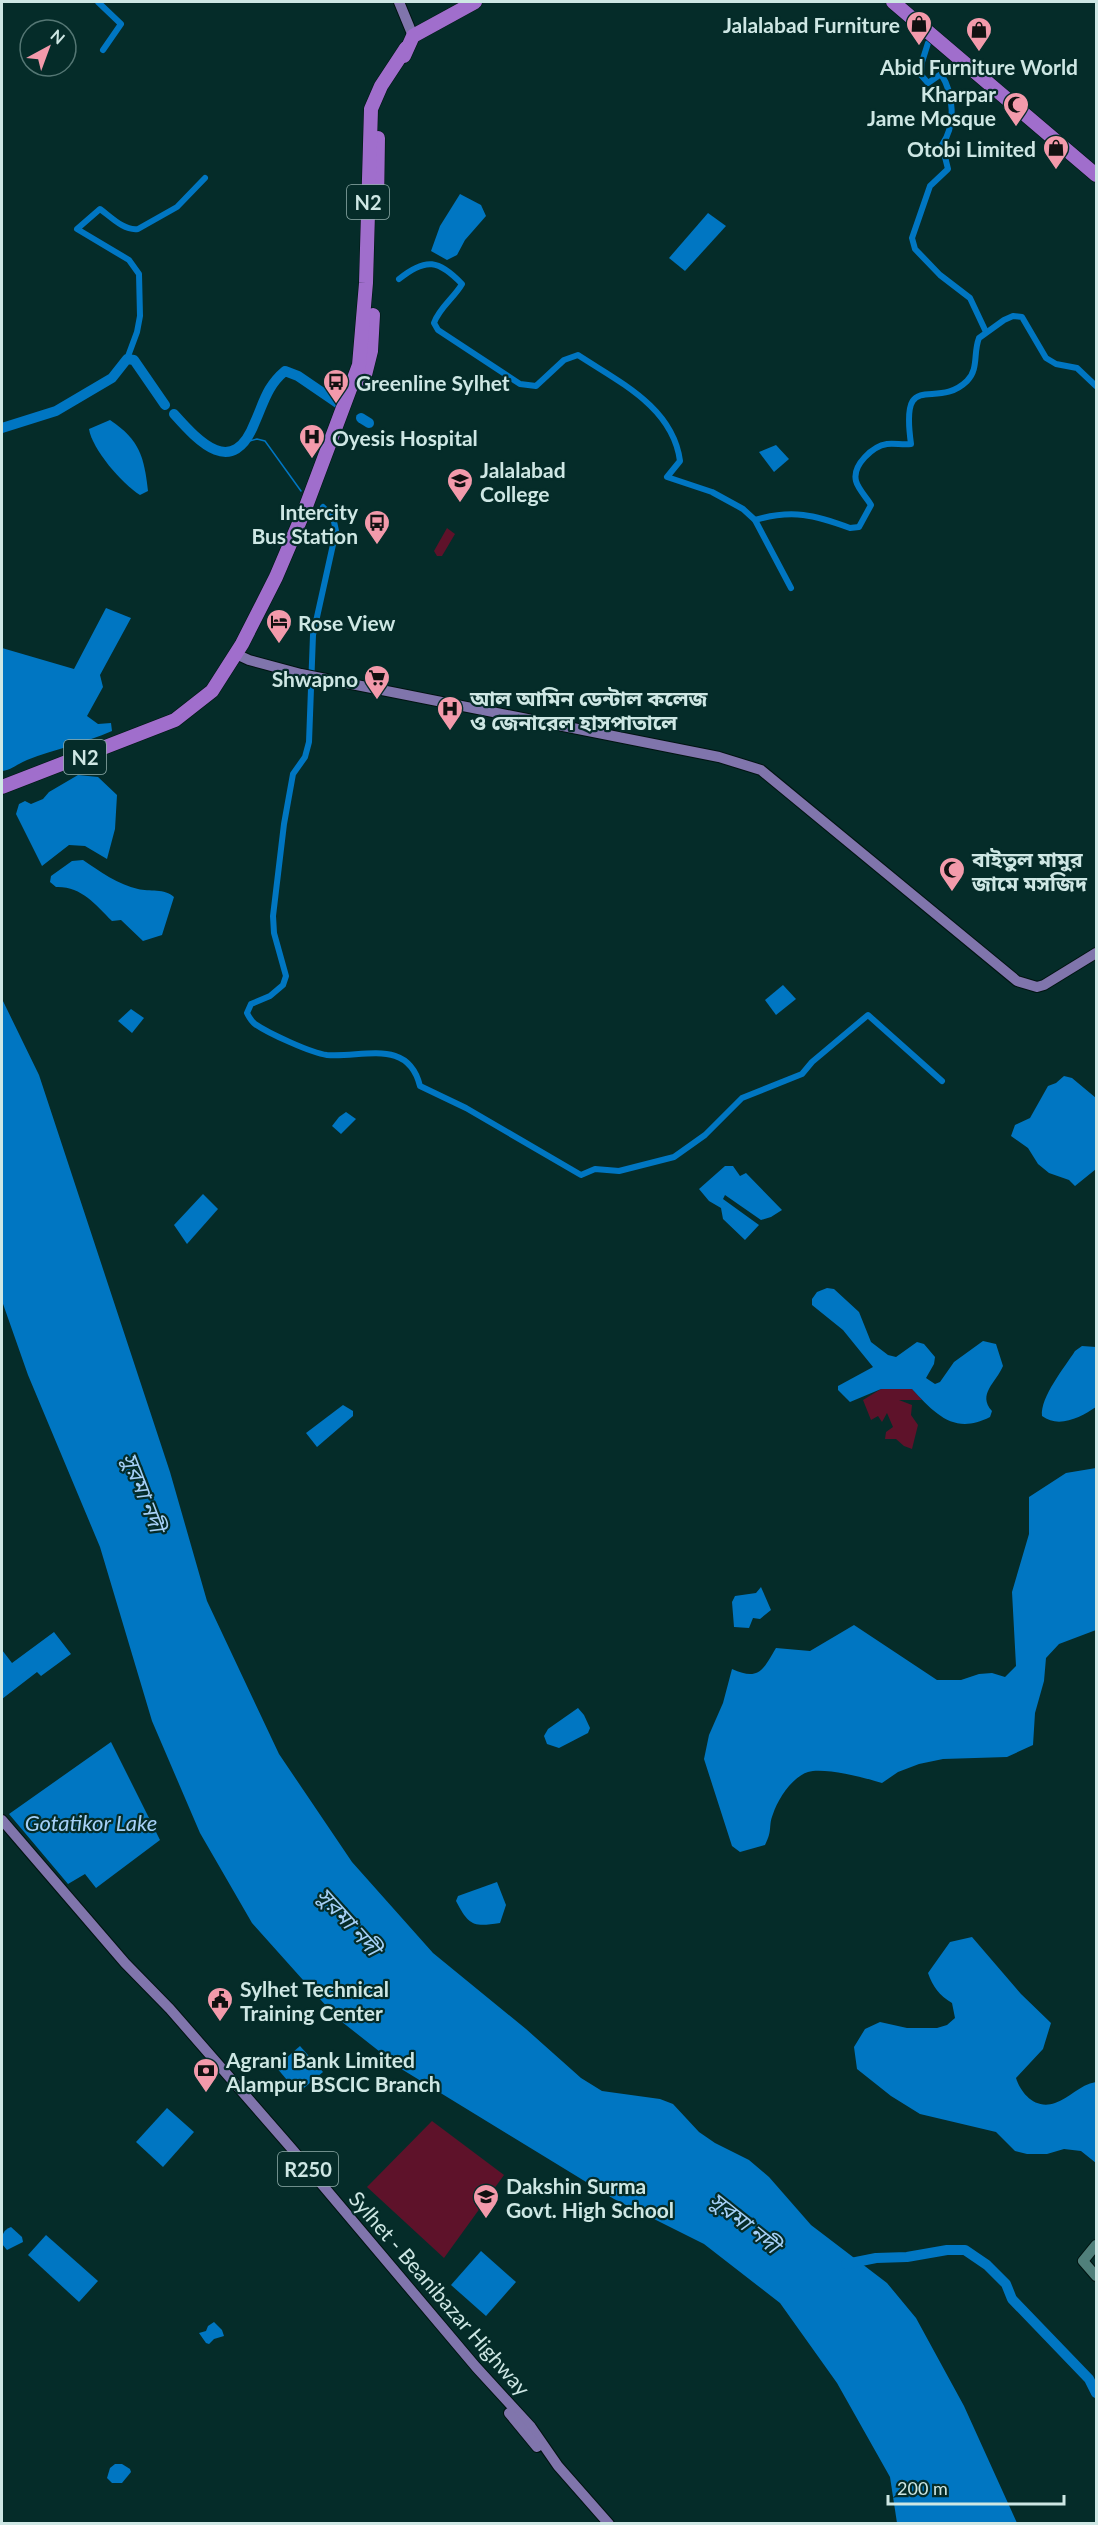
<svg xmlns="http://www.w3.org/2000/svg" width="1098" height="2525" viewBox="0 0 1098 2525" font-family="Lato,'Noto Sans Bengali',sans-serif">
	<rect width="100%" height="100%" fill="#052c29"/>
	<!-- green -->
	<g fill="#5e122a">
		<path d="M447,528L455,534L442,556H437L434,551Z"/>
		<path d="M896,1388L912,1389L922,1400H899L912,1405L911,1415L918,1425L912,1449L904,1446L896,1439H885L886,1432L893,1427L887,1413L882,1422L878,1416L871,1420L863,1400L881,1389Z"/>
		<path d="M432,2121L504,2175L444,2258L367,2187Z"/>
	</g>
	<!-- water -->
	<g fill="#0076c2">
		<path d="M460,194L481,205L486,216L465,240L457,255L447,260L431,251L440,226Z"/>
		<path d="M708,213L726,226L685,271L669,258Z"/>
		<path d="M110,420C140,440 144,457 148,491L140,495C122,484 92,449 89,429Z"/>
		<path d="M776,445L789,459L774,472L759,452Z"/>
		<path d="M106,608L131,618L100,675L103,687L87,716L98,724L111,723L112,731C85,743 55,749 27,760C17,764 12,770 2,771V648L74,669Z"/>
		<path d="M78,775L98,777L117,795L115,829L107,859L85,846L69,845L42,866L16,814L19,804L25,801L31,804L43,799L49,792Z"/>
		<path d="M83,860C99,871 119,885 138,889C149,892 165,888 174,897L162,935L143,941L121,920L112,921C95,904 81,886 56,887L50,882L51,876L72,861Z"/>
		<path d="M783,985L796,999L776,1015L765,1000Z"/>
		<path d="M2,999L39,1075L170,1472L207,1601L279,1754L352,1862L433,1953L526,2029L581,2078L602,2091L660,2099L673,2104L699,2132L715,2143L749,2160L769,2177L811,2225L887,2283L916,2318L964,2406L1017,2523H897L890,2477L837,2383L780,2303L704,2244L614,2199L403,2070L337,2018L252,1923L200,1833L152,1721L100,1547L28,1375L2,1301Z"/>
		<path d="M131,1009L144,1018L132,1033L118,1021Z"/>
		<path d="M1064,1076L1072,1078L1096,1098V1169L1075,1186L1069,1180L1049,1173L1038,1164L1028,1148L1011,1136L1015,1125L1030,1118L1048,1086L1056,1083Z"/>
		<path d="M346,1112L356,1119L341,1134L332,1126L339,1117Z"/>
		<path d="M725,1166H733L740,1176L746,1173L782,1210L771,1217L761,1220L725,1195L723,1199L759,1225L745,1240L723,1219L721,1208L709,1201L699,1189Z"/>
		<path d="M203,1194L218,1209L187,1244L174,1225Z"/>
		<path d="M827,1288L834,1289L859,1312L871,1342L888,1355L896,1357L917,1342L924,1344L935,1357L934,1364L926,1378L935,1384L940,1382L954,1362L983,1341L996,1344L1003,1366C996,1383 977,1394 992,1411L990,1417C955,1435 936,1415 912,1389H881L850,1402L838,1390V1386L873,1367L843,1330L812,1305V1299L817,1292Z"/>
		<path d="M1082,1346L1096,1347V1407C1081,1417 1059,1429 1042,1416C1040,1397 1065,1367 1075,1351Z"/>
		<path d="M343,1405L353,1411V1416L317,1447L306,1433Z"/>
		<path d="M1096,1468V1630L1059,1644L1046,1658L1044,1681L1035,1713L1033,1745L1007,1757L943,1759L919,1764L898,1772L882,1783C866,1778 824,1767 808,1772C792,1777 778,1799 773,1814C768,1826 773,1830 765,1845L740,1852L732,1846L704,1759L709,1735L723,1703L732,1669C759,1681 763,1670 776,1648L810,1651L854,1625L937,1680H961L979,1674L992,1673L1005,1677L1016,1666L1012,1592L1029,1534V1497L1066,1473Z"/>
		<path d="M761,1587L771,1610L760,1619L753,1618L749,1628L734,1627L732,1602L735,1596L756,1593Z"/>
		<path d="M54,1632L71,1654L41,1676L37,1672L2,1699V1650L12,1663Z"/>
		<path d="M578,1708L584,1715L590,1728L588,1733L559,1748L547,1744L544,1736L548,1729Z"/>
		<path d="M111,1742L160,1840L96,1888L85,1874L68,1884L9,1814Z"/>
		<path d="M497,1882L506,1905L500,1923C473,1927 469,1926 456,1901L458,1896Z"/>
		<path d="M972,1937L1021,1994L1051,2023L1043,2049L1016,2078C1021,2094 1036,2110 1055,2103C1070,2098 1079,2085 1096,2082V2163L1081,2151L1064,2149L1047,2154H1027L1015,2151L996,2132L920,2114L891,2096L857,2069L854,2047L865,2029L880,2022L907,2028H937L947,2025L955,2018L952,2003C939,1995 933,1987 928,1973L950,1942Z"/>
		<path d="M300,2046L323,2072L298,2093L276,2067Z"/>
		<path d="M167,2108L194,2132L163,2167L136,2142Z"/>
		<path d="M11,2227L22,2237L23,2242L7,2250L2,2244C1,2236 3,2230 11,2227Z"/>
		<path d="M46,2235L98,2281L79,2302L28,2255Z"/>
		<path d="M481,2251L516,2282L486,2316L451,2285Z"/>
		<path d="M214,2322L222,2330L224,2336L214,2339L209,2344L206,2343L199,2333L206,2331L208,2326Z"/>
		<path d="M115,2464H122L130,2469L131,2472L122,2483H112L107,2478L110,2468Z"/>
	</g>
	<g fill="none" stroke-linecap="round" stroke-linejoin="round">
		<!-- stream -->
		<path stroke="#0076c2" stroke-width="1.5" d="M242,443L257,439L265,441L301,491"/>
		<!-- canal -->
		<g stroke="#0076c2" stroke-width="6">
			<path d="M98,2L121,24L103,50"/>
			<path d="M928,43L922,62L921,75L928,83L941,74C954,94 956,125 942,145L948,169L930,186L912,238L915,249L940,275L970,298L986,332"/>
			<path d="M399,279C426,257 439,260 462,284C454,298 439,308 434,323L438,330L520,384L536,386L564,360L578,355C619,382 673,407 680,461L667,477L712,492L743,509L755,520L791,588"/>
			<path d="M127,359L137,332L140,316L139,274L129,260L77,229L100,209C111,217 124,231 138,229L177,207L205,178"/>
			<path d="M323,507L333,517L336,531L313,635L309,742L305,757L293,774L284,824L273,916L274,933L286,976L283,985L270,996L251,1004L247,1013C249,1017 251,1021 255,1024C268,1033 311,1053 327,1055C363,1058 408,1038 420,1086L466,1108L581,1175L595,1169L619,1171L674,1157L705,1135L742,1098L802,1074L812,1062L868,1015L942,1081"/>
			<path d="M755,520C792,509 815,515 850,528L859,527L871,505C867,498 858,489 856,481C852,465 873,446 887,444C894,443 903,445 911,444C900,366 935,412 967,381C979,369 973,353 979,338L1004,320L1013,316L1022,317L1046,358L1056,364L1077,368L1096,386"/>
		</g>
		<!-- river -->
		<g stroke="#0076c2" stroke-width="10">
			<path d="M174,414C199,442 233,479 255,422C264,402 267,386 285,371L298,376L339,404"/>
			<path d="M361,418L369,423"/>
			<path d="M2,428L56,411L112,378L127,359L134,360L165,405"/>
			<path d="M846,2264L876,2258L907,2257L947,2250H965L987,2265L1006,2284L1012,2299L1089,2379L1096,2393"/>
		</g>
		<defs>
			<path id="secondary" d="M1096,2245L1083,2261L1096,2276"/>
			<g id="primary">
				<path d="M399,2L413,36"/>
				<path d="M236,654L249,660L301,674L719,757L761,770L1017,981L1037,987L1044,985L1096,953"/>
				<path d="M2,1820L125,1963L170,2009L292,2149L476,2367L531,2427L558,2466L609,2524"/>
				<path d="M509,2413L537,2447"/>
			</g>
			<g id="highway">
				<path d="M893,2L1096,175"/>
				<path d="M404,56L413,36L475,2"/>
				<path d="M377,206L378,138"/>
				<path d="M364,379L371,351L373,315"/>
				<path d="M2,787L175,720L212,691L242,644L276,577L305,509L359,365L366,283L371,109L381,86L406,48"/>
			</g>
		</defs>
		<!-- secondary casing -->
		<use href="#secondary" stroke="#001311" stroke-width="12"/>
		<!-- primary casing -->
		<use href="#primary" stroke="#001311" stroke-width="12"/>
		<!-- highway casing -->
		<use href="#highway" stroke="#001311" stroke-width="15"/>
		<!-- secondary -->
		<use href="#secondary" stroke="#50807b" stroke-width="10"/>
		<!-- primary -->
		<use href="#primary" stroke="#8075ac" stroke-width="10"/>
		<!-- highway -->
		<use href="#highway" stroke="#a06ecc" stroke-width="14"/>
	</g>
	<!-- icons -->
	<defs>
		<symbol id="shop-pin" viewBox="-11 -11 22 30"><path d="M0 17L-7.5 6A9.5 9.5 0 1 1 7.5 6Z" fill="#f39aab" stroke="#052c29"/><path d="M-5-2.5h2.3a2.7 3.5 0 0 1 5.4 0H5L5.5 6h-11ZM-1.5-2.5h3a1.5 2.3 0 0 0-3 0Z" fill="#111"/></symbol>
		<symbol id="mosque-pin" viewBox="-11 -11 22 30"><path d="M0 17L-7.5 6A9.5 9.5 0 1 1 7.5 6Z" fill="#f39aab" stroke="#052c29"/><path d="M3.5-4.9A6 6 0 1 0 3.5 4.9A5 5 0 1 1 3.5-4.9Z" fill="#111"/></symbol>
		<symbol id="bus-pin" viewBox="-11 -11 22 30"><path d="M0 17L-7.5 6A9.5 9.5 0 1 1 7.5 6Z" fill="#f39aab" stroke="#052c29"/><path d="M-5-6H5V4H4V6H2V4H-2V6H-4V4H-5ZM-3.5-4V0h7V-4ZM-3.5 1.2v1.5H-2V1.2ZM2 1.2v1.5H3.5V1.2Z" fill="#111"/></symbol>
		<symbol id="hospital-pin" viewBox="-11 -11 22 30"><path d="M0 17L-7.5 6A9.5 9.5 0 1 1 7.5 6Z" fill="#f39aab" stroke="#052c29"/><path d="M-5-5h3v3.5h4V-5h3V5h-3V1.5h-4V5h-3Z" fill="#111"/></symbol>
		<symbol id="university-pin" viewBox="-11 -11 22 30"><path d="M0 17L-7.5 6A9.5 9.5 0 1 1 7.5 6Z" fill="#f39aab" stroke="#052c29"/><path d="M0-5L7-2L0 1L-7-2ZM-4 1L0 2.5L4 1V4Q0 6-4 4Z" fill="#111"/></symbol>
		<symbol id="hotel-pin" viewBox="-11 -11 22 30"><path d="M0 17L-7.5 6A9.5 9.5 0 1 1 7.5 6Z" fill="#f39aab" stroke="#052c29"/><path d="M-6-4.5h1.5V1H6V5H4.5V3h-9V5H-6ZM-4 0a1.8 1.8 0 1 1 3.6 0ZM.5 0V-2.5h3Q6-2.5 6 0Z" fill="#111"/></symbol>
		<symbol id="supermarket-pin" viewBox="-11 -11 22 30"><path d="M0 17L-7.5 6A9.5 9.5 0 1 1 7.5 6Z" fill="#f39aab" stroke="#052c29"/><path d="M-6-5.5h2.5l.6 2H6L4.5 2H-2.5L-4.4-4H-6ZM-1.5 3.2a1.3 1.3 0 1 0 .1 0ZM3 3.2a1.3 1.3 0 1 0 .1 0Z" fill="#111"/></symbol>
		<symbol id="civic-pin" viewBox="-11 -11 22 30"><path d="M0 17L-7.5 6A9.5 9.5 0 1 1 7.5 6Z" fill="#f39aab" stroke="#052c29"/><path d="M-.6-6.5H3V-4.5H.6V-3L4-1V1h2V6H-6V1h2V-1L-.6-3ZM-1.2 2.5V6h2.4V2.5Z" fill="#111"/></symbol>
		<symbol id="bank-pin" viewBox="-11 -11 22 30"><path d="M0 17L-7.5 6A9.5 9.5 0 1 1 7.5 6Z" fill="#f39aab" stroke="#052c29"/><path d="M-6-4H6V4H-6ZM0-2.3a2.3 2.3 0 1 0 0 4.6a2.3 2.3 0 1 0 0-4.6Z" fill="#111"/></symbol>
		<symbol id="school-pin" viewBox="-11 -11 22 30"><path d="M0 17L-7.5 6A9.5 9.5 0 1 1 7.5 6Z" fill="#f39aab" stroke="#052c29"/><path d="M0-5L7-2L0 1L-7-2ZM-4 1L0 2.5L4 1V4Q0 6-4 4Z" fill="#111"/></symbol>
	</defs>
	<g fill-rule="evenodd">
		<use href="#shop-pin" x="904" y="9" width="30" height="40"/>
		<use href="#shop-pin" x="964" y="15" width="30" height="40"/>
		<use href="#mosque-pin" x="1001" y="90" width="30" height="40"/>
		<use href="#shop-pin" x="1041" y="133" width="30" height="40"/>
		<use href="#bus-pin" x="321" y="367" width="30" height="40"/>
		<use href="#hospital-pin" x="297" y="422" width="30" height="40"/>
		<use href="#university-pin" x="445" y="466" width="30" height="40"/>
		<use href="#bus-pin" x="362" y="508" width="30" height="40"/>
		<use href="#hotel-pin" x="264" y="607" width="30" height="40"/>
		<use href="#supermarket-pin" x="362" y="663" width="30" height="40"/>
		<use href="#hospital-pin" x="435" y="694" width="30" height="40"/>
		<use href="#mosque-pin" x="937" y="855" width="30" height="40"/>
		<use href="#civic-pin" x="205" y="1985" width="30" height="40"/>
		<use href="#bank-pin" x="191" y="2056" width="30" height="40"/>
		<use href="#school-pin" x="471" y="2182" width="30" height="40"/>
	</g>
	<g text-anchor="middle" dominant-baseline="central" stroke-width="4.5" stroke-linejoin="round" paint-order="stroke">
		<!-- shield labels -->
		<g fill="#052c29" stroke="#92afac" stroke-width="1.5">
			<rect x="347" y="185" width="42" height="34" rx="4.5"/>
			<rect x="64" y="740" width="42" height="34" rx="4.5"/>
			<rect x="278" y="2152" width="60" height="34" rx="4.5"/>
		</g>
		<g font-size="20" font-weight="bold" fill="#cee7e4">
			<text x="368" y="202">N2</text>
			<text x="85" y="757">N2</text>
			<text x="308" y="2169">R250</text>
		</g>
		<!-- poi labels -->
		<g font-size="21" font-weight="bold" fill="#cee7e4" stroke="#052c29" text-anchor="start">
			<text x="900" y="24" text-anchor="end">Jalalabad Furniture</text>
			<text x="979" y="66" text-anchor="middle">Abid Furniture World</text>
			<text x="996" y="93" text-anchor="end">Kharpar<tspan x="996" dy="24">Jame Mosque</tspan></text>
			<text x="1036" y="148" text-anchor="end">Otobi Limited</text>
			<text x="356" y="382">Greenline Sylhet</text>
			<text x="332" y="437">Oyesis Hospital</text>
			<text x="480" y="469">Jalalabad<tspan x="480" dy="24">College</tspan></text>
			<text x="358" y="511" text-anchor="end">Intercity<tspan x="358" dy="24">Bus Station</tspan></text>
			<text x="298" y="622">Rose View</text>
			<text x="358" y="678" text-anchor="end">Shwapno</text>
			<text x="470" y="697">আল আমিন ডেন্টাল কলেজ<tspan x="470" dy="24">ও জেনারেল হাসপাতালে</tspan></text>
			<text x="972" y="858">বাইতুল মামুর<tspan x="972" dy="24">জামে মসজিদ</tspan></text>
			<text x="240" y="1988">Sylhet Technical<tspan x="240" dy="24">Training Center</tspan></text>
			<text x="226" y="2059">Agrani Bank Limited<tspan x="226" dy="24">Alampur BSCIC Branch</tspan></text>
			<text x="506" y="2185">Dakshin Surma<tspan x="506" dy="24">Govt. High School</tspan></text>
		</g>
		<!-- street labels -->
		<g font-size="21" fill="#cee7e4" stroke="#052c29">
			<text transform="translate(440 2293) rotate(49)">Sylhet - Beanibazar Highway</text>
		</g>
		<!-- water labels -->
		<g font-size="22" font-style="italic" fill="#a6d0f7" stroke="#052c29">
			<text transform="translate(144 1492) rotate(69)">সুরমা নদী</text>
			<text x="91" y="1822">Gotatikor Lake</text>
			<text transform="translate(349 1921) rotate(48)">সুরমা নদী</text>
			<text transform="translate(745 2222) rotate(39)">সুরমা নদী</text>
		</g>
	</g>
	<!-- border -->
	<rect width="1098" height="2525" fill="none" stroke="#cee7e4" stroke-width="6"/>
	<!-- north arrow -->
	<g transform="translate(48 48) rotate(41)"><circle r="28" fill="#052c29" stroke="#557774" stroke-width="1.5"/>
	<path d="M0-4.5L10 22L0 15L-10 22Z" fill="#f39aab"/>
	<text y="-9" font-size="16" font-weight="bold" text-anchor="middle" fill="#cee7e4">N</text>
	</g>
	<!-- scale -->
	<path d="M888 2495v9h176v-9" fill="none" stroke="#cee7e4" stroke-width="3"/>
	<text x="897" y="2495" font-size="18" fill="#cee7e4" stroke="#052c29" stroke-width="4.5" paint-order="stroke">200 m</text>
</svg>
